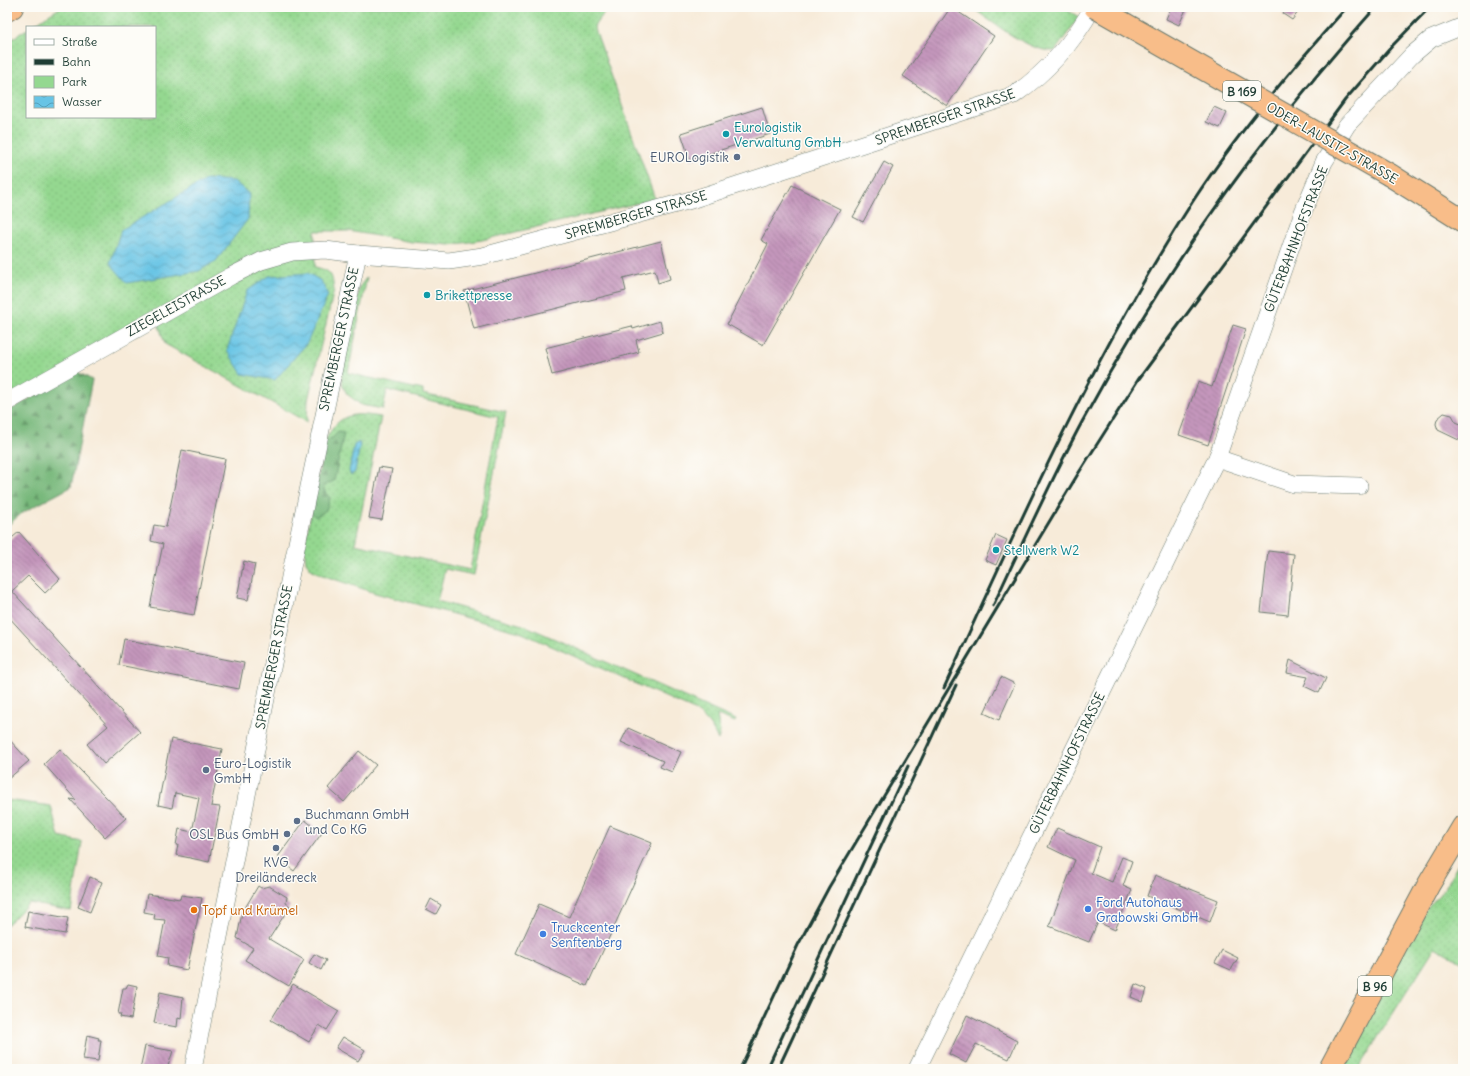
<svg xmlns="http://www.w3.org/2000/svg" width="1470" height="1076" viewBox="0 0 1470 1076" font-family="Delius,sans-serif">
	<defs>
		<pattern id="green-dots" width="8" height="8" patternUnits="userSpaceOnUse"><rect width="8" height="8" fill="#94d890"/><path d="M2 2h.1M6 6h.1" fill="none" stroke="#7fba7d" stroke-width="1.8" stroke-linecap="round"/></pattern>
		<pattern id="forest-firs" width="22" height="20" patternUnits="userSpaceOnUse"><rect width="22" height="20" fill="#77b87a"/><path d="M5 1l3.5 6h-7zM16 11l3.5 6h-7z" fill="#619765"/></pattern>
		<pattern id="water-waves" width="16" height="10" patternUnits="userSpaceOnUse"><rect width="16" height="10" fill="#67c4e5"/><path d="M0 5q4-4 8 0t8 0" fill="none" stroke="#54a0ba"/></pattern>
		<pattern id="building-back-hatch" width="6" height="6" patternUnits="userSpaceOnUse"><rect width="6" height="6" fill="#c496bc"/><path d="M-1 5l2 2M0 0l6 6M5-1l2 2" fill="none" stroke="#9f7c9a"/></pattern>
	</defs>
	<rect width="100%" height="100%" fill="#fdfcf7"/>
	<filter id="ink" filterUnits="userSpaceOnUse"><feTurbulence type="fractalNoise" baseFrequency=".025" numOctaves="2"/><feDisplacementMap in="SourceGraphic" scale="8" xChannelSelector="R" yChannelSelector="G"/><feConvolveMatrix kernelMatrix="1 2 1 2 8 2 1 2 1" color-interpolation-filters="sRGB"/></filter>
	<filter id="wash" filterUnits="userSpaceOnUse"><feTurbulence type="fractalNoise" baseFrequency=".012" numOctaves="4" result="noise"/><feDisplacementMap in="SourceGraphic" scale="16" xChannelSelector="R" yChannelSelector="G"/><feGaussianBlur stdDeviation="0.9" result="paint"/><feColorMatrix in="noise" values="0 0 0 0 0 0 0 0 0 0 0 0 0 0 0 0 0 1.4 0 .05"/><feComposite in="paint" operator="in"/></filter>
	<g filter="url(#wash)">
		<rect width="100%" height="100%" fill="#f7ebd9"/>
		<!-- green -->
		<g fill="url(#green-dots)" stroke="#5a8a62">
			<path d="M61,7H609L594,26L655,199L482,240L450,245L412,242L348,231H315V267C332,271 332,274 334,290L308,400L307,422L165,344L158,323L7,402V42L27,29V117H155V27H30Z"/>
			<path d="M971,7H1062L1079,17L1055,51C1028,52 993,22 971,7Z"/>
			<path d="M367,277L348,373L423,390V394L506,412L474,575L445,569L437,601L526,626L736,720L735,722L717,715L720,732L718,740C712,726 705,717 692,709L520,632L375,593L322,575L311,569L306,562L304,547L311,513L325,492L323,486L328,483L338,432L332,438L325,441C339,413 352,412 381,417L355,544L470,570L498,417L387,390L383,409L361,405L347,394L343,386L341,369L360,286Z"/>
			<path d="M7,800L51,806L59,837L82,842L71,911L29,903L7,925Z"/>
			<path d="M1463,855V963L1435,947L1358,1069H1335L1424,912L1445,888Z"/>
		</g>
		<!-- forest -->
		<g fill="url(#forest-firs)" stroke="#4b7a57">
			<path d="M76,371L92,380L71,487L22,513L7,526V412Z"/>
			<path d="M338,432L344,433L334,481L323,486L325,492L330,498L326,510L316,517L311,513L325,441L332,438Z"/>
		</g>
		<!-- water -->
		<g fill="url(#water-waves)" stroke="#43808c">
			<path d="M207,179L234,181L249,194L248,219L216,261L199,271L127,283L110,263L121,230Z"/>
			<path d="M308,273L321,281L328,295L307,343L275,380L242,374L227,350L247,291L269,276Z"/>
			<path d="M359,442L360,445L355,472L351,475L349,471L354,445Z"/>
		</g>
		<g id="blocks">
			<!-- building -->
			<g fill="url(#building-back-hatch)">
				<path d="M951,7L994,36L947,106L903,76Z"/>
				<path d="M1171,7H1187L1179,25L1166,19Z"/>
				<path d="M1287,7H1302L1292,20L1283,14Z"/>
				<path d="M762,107L770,134L690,160L681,133Z"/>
				<path d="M1214,107L1227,113L1220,128L1206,122Z"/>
				<path d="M884,162L893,167L863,222L853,217Z"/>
				<path d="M792,185L840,209L763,345L727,324L768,244L761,240Z"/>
				<path d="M661,241L670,279L658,283L655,270L623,278L626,291L474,329L464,291Z"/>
				<path d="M660,321L663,332L636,340L639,352L552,375L545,348L632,326L633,329Z"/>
				<path d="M1233,325L1246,329L1208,445L1179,435L1198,382L1212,387Z"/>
				<path d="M1444,413L1452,415L1456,422L1463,425V442L1438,430L1436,424L1437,419Z"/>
				<path d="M182,450L225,459L194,615L150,607L163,544L151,541L154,525L166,527Z"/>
				<path d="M379,467L392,469L382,520L369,518Z"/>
				<path d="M19,532L60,579L45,593L28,576L12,591L140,732L104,764L87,744L108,726L7,615V542Z"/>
				<path d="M996,535L1007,540L996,565L985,560Z"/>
				<path d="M1268,551L1294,554L1288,615L1261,612Z"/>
				<path d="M244,561L255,564L248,600L237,598Z"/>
				<path d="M124,639L244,663L239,689L119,665Z"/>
				<path d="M1290,660L1326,678L1319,693L1304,686L1308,677L1287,673Z"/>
				<path d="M1001,677L1015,684L999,720L984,713Z"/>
				<path d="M628,728L681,752L672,772L660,767L663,761L621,742Z"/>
				<path d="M7,737L29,761L7,780Z"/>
				<path d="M171,739L222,749L211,806L220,807L209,862L176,855L178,845H176L179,829L192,832L199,798L175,793L172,808L158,805Z"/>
				<path d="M60,749L126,818L105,837L70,799L76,800L44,764Z"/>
				<path d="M359,751L376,765L344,802L328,788Z"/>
				<path d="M305,820L322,833L294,871L277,858Z"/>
				<path d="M610,826L652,843L587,986L516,954L539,904L569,917Z"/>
				<path d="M1057,828L1100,847L1091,873L1112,882L1122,857L1132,861L1123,886L1132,890L1115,930L1098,922L1089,942L1049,926L1075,860L1048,847Z"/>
				<path d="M1155,875L1218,900L1210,922L1147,896Z"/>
				<path d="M90,877L102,882L90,912L78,907Z"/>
				<path d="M258,886L261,888L269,886L287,897L286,903L290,906L269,939L304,960L289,986L245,960L253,948L237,938L242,913Z"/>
				<path d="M147,894L180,899L181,895L202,898L187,970L167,966L168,958L158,956L165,920L154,919L155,914L144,912Z"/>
				<path d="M431,899L441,905L436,914L426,909Z"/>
				<path d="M28,911L68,918L65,934L25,927Z"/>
				<path d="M1222,950L1238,958L1231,970L1215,963Z"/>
				<path d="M314,954L326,960L321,970L309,963Z"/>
				<path d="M128,984L137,986L131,1019L120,1017L121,1014H118L123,988H126Z"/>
				<path d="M293,984L339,1011L327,1030L319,1025L309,1042L271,1020Z"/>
				<path d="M1135,984L1147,989L1143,1002L1131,997Z"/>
				<path d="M160,992L183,997L181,1019L178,1018L177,1027L154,1023Z"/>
				<path d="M967,1015L1017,1041L1009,1059L976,1044L966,1063L949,1054Z"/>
				<path d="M87,1035L99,1038L98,1040H101L98,1061L83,1059Z"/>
				<path d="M343,1037L365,1050L358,1061L336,1048Z"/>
				<path d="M145,1046L173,1051L167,1069H140Z"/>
			</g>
		</g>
	</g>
	<g filter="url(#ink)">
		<use href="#blocks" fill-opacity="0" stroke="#6b7a6e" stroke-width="1"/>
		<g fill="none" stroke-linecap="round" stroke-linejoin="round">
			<defs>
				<g id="minor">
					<path d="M7,402L231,276L261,261L292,252L325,250L358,254L449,261L483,256L691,200L1014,95C1047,72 1073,43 1093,7"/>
					<path d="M1217,458L1294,484L1359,486"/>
					<path d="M193,1069L291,572L358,254"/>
					<path d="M917,1069L1217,458L1303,212L1324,162L1347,125L1412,55L1431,39L1463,26"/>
				</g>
				<g id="trunk">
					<path d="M7,10L12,7"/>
					<path d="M1390,175L1463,221"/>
					<path d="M1330,1069L1429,884L1463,827"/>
				</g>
			</defs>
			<!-- minor casing -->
			<use href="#minor" stroke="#6b7a6e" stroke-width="18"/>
			<!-- trunk casing -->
			<use href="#trunk" stroke="#6b7a6e" stroke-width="24"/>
			<!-- minor -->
			<use href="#minor" stroke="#fff" stroke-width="17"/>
			<!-- trunk -->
			<use href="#trunk" stroke="#f8bd89" stroke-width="22"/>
			<!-- rail -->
			<g stroke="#1f3d34" stroke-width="3">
				<path d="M993,606C1022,544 1050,482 1082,422C1163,272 1263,133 1376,7"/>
				<path d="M944,688C1019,522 1094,354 1193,201C1238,132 1292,68 1347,7"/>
				<path d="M740,1069L798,945L829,887L1078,474L1138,380L1345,100L1393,45L1430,7"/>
				<path d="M767,1069L908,766"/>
				<path d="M778,1069L956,685"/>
			</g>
			<defs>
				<path id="trunk-bridge" d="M1095,7L1390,175"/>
			</defs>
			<!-- trunk-bridge casing -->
			<use href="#trunk-bridge" stroke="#6b7a6e" stroke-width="24" stroke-linecap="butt"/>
			<!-- trunk-bridge -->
			<use href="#trunk-bridge" stroke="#f8bd89" stroke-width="22"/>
		</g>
	</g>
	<!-- markers -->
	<g fill="#0f9aa8" stroke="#fdfcf7" stroke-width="1.5">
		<circle cx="726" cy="134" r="4"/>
		<circle cx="427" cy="295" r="4"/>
		<circle cx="996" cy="550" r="4"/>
	</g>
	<g fill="#5c6f8a" stroke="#fdfcf7" stroke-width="1.5">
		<circle cx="737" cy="157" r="4"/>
		<circle cx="206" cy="770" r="4"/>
		<circle cx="297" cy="821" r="4"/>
		<circle cx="287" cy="834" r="4"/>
		<circle cx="276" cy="848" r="4"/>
	</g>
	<g fill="#3f7fe0" stroke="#fdfcf7" stroke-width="1.5">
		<circle cx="1088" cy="909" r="4"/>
		<circle cx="543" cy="934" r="4"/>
	</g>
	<circle fill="#e8710a" stroke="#fdfcf7" stroke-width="1.5" cx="194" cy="910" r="4"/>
	<g text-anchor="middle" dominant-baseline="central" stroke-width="3" stroke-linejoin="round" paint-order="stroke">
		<!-- shield labels -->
		<g fill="#fdfcf7" stroke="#62766e" stroke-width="1">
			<rect x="1223" y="81" width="38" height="20" rx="3"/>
			<rect x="1358" y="976" width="34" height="20" rx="3"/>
		</g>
		<g font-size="12" font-weight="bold" fill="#1f3d34">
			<text x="1242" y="91">B 169</text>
			<text x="1375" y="986">B 96</text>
		</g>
		<!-- street labels -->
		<g font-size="13" fill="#1f3d34" stroke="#fdfcf7">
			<text transform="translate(945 117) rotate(-19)">SPREMBERGER STRASSE</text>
			<text transform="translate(1332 143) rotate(30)">ODER-LAUSITZ-STRASSE</text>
			<text transform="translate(636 215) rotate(-16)">SPREMBERGER STRASSE</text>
			<text transform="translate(1296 239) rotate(-69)">GÜTERBAHNHOFSTRASSE</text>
			<text transform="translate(176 306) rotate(-29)">ZIEGELEISTRASSE</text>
			<text transform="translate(339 339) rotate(-78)">SPREMBERGER STRASSE</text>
			<text transform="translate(274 657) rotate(-79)">SPREMBERGER STRASSE</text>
			<text transform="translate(1067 763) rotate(-64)">GÜTERBAHNHOFSTRASSE</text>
		</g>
		<!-- culture labels -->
		<g font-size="13" fill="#0d838f" stroke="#fdfcf7" text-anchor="start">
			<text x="734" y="127">Eurologistik<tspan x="734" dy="15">Verwaltung GmbH</tspan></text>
			<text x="435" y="295">Brikettpresse</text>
			<text x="1004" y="550">Stellwerk W2</text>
		</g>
		<!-- service labels -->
		<g font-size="13" fill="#4e5e75" stroke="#fdfcf7" text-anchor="end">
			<text x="729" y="157">EUROLogistik</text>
			<text x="214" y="763" text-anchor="start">Euro-Logistik<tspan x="214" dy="15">GmbH</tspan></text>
			<text x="305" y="814" text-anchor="start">Buchmann GmbH<tspan x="305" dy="15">und Co KG</tspan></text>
			<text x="279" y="834">OSL Bus GmbH</text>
			<text x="276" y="862" text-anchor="middle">KVG<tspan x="276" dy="15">Dreiländereck</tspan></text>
		</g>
		<!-- shop labels -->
		<g font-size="13" fill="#366cbe" stroke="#fdfcf7" text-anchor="start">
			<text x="1096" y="902">Ford Autohaus<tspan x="1096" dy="15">Grabowski GmbH</tspan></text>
			<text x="551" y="927">Truckcenter<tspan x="551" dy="15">Senftenberg</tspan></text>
		</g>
		<!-- food labels -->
		<g font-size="13" fill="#c56008" stroke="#fdfcf7" text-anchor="start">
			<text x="202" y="910">Topf und Krümel</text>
		</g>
	</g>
	<!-- margin -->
	<rect width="1470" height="1076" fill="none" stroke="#fdfcf7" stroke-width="24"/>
	<!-- legend -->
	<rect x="26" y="26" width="130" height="92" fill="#fdfcf7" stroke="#a4b0a9"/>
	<rect x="34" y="39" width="20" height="6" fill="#ffffff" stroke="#a4b0a9"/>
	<text x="62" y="46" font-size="12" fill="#1f3d34">Straße</text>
	<rect x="34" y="59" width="20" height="6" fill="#1f3d34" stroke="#a4b0a9"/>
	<text x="62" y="66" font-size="12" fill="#1f3d34">Bahn</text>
	<rect x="34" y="76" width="20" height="12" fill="#94d890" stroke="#a4b0a9"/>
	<text x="62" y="86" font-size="12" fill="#1f3d34">Park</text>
	<rect x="34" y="96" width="20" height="12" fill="url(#water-waves)" stroke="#a4b0a9"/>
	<text x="62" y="106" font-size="12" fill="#1f3d34">Wasser</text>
</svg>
